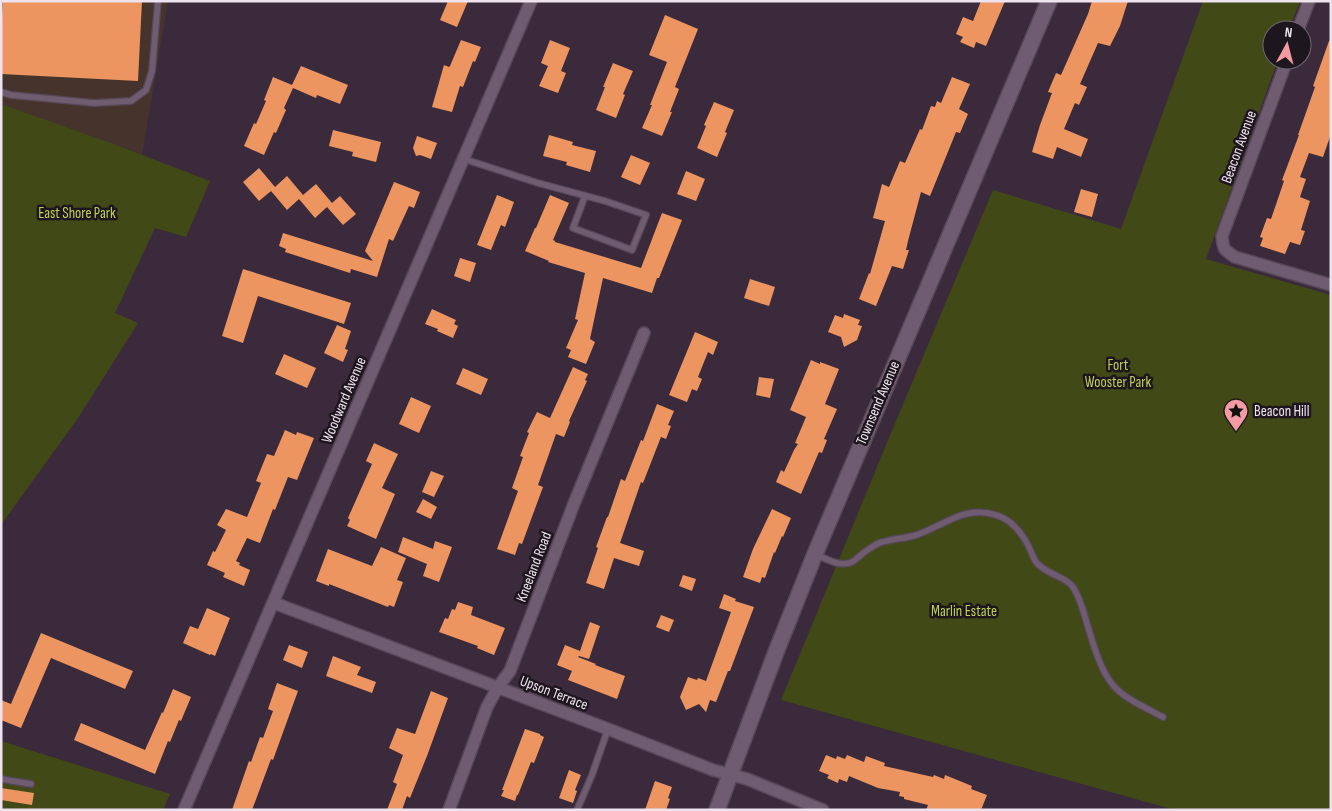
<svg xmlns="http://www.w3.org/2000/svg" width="1332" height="811" viewBox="0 0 1332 811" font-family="'Sofia Sans Condensed',sans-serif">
	<rect width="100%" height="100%" fill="#3b2a3c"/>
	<!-- industrial -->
	<path fill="#46342c" d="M1,1H168L142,154L1,104Z"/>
	<!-- green -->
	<g fill="#414916">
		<path d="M1203,1H1300L1289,30H1272V60H1278L1206,259L1331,295V810H1175L781,700L891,433L993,190L1121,229Z"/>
		<path d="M1,104L114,144L210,181L186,237L155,228L115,313L138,323L78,418L1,525Z"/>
		<path d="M1,741L170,794L163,810H1Z"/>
	</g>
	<!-- building -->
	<g fill="#ec9561">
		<path d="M3,1H142L138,81L1,74V35Z"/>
		<path d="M448,1H468L457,27L440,20Z"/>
		<path d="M981,1H1005L986,46L976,42L974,48L960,42L963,37L956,34L963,17L973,21Z"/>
		<path d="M1092,1H1128L1120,26L1110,46L1098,43L1080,84L1087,87L1079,105L1075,103L1064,129L1088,139L1081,157L1057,147L1053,159L1032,152L1040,125L1052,93L1048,92L1056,73L1061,75L1088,14Z"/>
		<path d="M665,15L698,29L675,87L679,89L670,112H672L662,136L642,128L652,105H650L667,62L649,55Z"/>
		<path d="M461,40L481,47L475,62L473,61L463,87L460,86L452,112L432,107L444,65L449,67L450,66Z"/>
		<path d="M550,40L570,48L561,71L566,73L558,93L539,86L548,66L541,63Z"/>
		<path d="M1329,41H1331V134L1323,157L1309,153L1300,177L1306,179L1300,197L1310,201L1301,230L1305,231L1300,245L1290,242L1285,254L1260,246L1263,238L1260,237L1267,218L1271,219L1284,181L1282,180L1299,135H1298L1315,87L1313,86Z"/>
		<path d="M613,63L633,71L623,94L625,95L616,118L596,110L605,87H603Z"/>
		<path d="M301,66L348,85L340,104L317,95L316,98L293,88L284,108L286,110L276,133L274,132L264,155L244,146L254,123L256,124L266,101L264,100L273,77L292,85Z"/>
		<path d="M952,77L970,84L959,109L968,114L960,133L956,132L930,196L921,192L908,241L906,250H909L903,269L892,266L876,306L859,299L869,273L870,274L885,221L873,218L882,184L889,187L900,161L905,163L920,129L922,130L931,106L935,107L937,101L941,103Z"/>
		<path d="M714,102L734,110L725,132L727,133L717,157L697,148L706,126L704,125Z"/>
		<path d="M333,130L381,142L376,162L352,156L353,152L329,146Z"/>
		<path d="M549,135L573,142L572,145L596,151L590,172L566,165L567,162L543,156Z"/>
		<path d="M417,136L437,143L431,159L420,155L416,156L413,148Z"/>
		<path d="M631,155L650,163L640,185L621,177Z"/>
		<path d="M259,168L275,187L287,176L303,195L316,184L332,203L340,196L356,214L343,225L327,207L315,218L299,199L287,210L271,191L259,201L243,182Z"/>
		<path d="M686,171L705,179L696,201L677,194Z"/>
		<path d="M394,182L420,192L414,208L409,206L393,241L389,239L377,277L351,269L350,273L285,252L286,249L279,246L283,233L373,261L365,251Z"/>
		<path d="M1081,189L1098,194L1092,217L1074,212Z"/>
		<path d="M497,195L514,202L505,227L501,225L491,250L477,245Z"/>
		<path d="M550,195L569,203L553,240L555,241V242L641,268L662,213L682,220L659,278H657L652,293L603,278L590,339L595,342L586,364L568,357L571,350L566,348L578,320L575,319L585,273L548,262L549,261L525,251L535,228H536Z"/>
		<path d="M460,258L476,263L470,282L454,276Z"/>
		<path d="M243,269L351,303L344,324L258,296L243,343L222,336Z"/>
		<path d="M750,279L775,287L769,306L744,298Z"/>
		<path d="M432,309L456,320L454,324L458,326L453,338L437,331L438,329L425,324Z"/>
		<path d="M844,314L860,320L858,325L862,326L857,340L844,347L841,337L828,332L835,315L843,318Z"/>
		<path d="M337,325L351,331L345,349L348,350L343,362L324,353Z"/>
		<path d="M695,332L718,342L713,355L708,352L698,377L702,379L697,391L692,389L687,402L669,395Z"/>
		<path d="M284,354L316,368L307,388L275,374Z"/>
		<path d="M811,360L820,364V362L839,369L825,404L837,409L824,439L827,440L822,453L819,452L801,494L776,482L781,470L784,472L794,450L798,444L795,443L806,417L790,410Z"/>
		<path d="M573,367L588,374L585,380L587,381L569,421L570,422L564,437L556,434L538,485L543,487L522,544L519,543L515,555L497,549L518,491L512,488L523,457L520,456L529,433L527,432L537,412L550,418Z"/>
		<path d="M463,368L488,379L481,395L456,384Z"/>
		<path d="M759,377L774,379L770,398L756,395Z"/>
		<path d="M411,397L431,406L419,433L399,424Z"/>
		<path d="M657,404L674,411L668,425L671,426L666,439L661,437L643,483L641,482L620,543L644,551L639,566L614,558L604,589L586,583L598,548L596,547L607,517H608L621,479L625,481L641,440L643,441Z"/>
		<path d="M285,430L296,435L297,432L314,438L297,480L288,477L275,510L273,509L260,543L247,538L236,561L240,563L239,565L250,570L244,586L223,577L225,573L207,565L213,551L215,552L226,530L217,525L226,509L247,517L261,483L256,481L267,454L274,456Z"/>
		<path d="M374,443L398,454L382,488L395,494L376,539L347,526L350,520L348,518L372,464L366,461Z"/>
		<path d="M431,471L444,476L434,497L422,492Z"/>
		<path d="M423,499L437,507L431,519L416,512Z"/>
		<path d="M772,509L791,518L783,537L782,536L775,553L774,552L765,578L762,577L760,583L743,577L753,549Z"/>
		<path d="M403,537L433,549L435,541L452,547L439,582L423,576L427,564L398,552Z"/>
		<path d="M381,547L406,558L397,580L403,582L394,607L389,605L388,607L329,584V586L316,581L328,549L372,566Z"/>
		<path d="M683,575L696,579L692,591L679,586Z"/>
		<path d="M724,594L736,599L735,601L754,607L730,671H728L716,702L710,700L706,712L699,704L686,710L680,697L688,677L697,680L698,678L706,681L731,612L719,608Z"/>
		<path d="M458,602L473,607L471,615L505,628L494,655L477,648L478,646L439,632L445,618L448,619L452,609L455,610Z"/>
		<path d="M207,608L230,618L215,656L211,654L210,655L183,643L190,626L198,629Z"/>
		<path d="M661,615L674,620L669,632L656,627Z"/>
		<path d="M590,622L600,626L589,659L579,656L578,657L596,664L595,665L625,676L617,699L568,680L572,671L557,665L565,645L580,651Z"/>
		<path d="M41,633L133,671L125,689L51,658L21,728L1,720V700L11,704Z"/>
		<path d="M289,645L308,652L302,668L283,660Z"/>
		<path d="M333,656L361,667L357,675L376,682L372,693L326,676Z"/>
		<path d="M277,683L298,691L273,760L271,759L252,810H232L249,761L251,762L260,737L263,738L273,711L268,709Z"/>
		<path d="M173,689L191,697L181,721L179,720L170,742L168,741L155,774L74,740L81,723L145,750L162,712L163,713Z"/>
		<path d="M431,691L448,698L427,756L410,798L407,796L402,810H387L397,784L393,782L403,755L389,748L397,728L415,734Z"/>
		<path d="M525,729L540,734V735L544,737L534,763L531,762L518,795H517L515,801L501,796L504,790H502Z"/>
		<path d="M826,755L836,759L837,756L845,759L847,755L864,762L866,756L885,763L884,766L933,777L934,775L944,779L945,775L972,786L971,789L987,795L981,810H926L928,805L904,799V797L899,796L900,792L878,788L849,776L847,782L839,779L838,783L827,778L829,775L819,771Z"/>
		<path d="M569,770L581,775L575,790L577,791L573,803L559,798Z"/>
		<path d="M655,781L672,787L668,798L670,799L666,810H645Z"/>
		<path d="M1,788L34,793L32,805L1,800Z"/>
	</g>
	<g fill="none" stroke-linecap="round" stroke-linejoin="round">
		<defs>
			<g id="service">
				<path d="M1,92L11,95L94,103L131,101L146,90L152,71L158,1"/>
				<path d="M464,159L538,183L605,201L646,215L632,250L573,228L585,196"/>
				<path d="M817,555C826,559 838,566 849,563C854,562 857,558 861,555C865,551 872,547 877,544C888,539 901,539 913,536C942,528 963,504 996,515C1010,519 1021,532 1028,545C1031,551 1033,557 1036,562C1046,575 1064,575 1073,587C1082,601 1084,615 1089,630C1094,647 1101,671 1113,685C1123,698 1148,709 1163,717"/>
				<path d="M1,779L31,784"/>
				<path d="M577,810L592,775L608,729"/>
			</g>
			<g id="minor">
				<path d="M1298,30L1309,1"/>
				<path d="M1287,60L1222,236C1223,249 1224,250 1235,257L1331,285"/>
				<path d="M274,603L608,729L713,770L747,779L823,810"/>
				<path d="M184,810L531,1"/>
				<path d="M449,810L487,707L498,687L510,671L575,501L644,333"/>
			</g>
			<path id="secondary" d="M717,810L776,652L815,554L1049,1"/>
		</defs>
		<!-- service casing -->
		<use href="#service" stroke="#574858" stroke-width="8"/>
		<!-- minor casing -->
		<use href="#minor" stroke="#574858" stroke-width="14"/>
		<!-- secondary casing -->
		<use href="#secondary" stroke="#574858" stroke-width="18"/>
		<!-- service -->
		<use href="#service" stroke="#705c70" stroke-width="5.5"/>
		<!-- minor -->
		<use href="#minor" stroke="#705c70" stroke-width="11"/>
		<!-- secondary -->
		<use href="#secondary" stroke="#705c70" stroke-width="15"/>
	</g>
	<!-- icons -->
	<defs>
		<symbol id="sight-pin" viewBox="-11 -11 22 30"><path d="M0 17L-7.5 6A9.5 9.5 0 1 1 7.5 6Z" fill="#f49aa3" stroke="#1e161e"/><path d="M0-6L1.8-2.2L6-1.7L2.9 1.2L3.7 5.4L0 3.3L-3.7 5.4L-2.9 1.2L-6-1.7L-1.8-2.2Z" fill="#111"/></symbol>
	</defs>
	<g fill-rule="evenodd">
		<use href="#sight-pin" x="1222" y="397" width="28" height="38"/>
	</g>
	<g text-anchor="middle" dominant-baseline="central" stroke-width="5" stroke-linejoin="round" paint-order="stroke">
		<!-- street labels -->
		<g font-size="15" fill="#eee3ee" stroke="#1e161e">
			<text transform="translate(1239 147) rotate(-70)">Beacon Avenue</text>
			<text transform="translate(344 400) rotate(-67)">Woodward Avenue</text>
			<text transform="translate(878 403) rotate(-67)">Townsend Avenue</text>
			<text transform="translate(534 567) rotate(-69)">Kneeland Road</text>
			<text transform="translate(554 693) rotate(21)">Upson Terrace</text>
		</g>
		<!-- park labels -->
		<g font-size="15" fill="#bfd452" stroke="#1e161e">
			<text x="77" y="213">East Shore Park</text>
			<text x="1118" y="365">Fort<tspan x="1118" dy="17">Wooster Park</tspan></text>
			<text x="964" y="611">Marlin Estate</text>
		</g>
		<!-- poi labels -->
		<g font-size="15" fill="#eee3ee" stroke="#1e161e" text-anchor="start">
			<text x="1254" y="411">Beacon Hill</text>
		</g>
	</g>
	<!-- border -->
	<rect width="1332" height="811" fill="none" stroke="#eee3ee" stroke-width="5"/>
	<!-- north arrow -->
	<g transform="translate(1287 45) rotate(7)"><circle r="24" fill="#1e161e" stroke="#716871"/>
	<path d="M0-4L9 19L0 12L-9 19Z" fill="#f49aa3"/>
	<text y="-8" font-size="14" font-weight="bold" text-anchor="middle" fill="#eee3ee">N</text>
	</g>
</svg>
